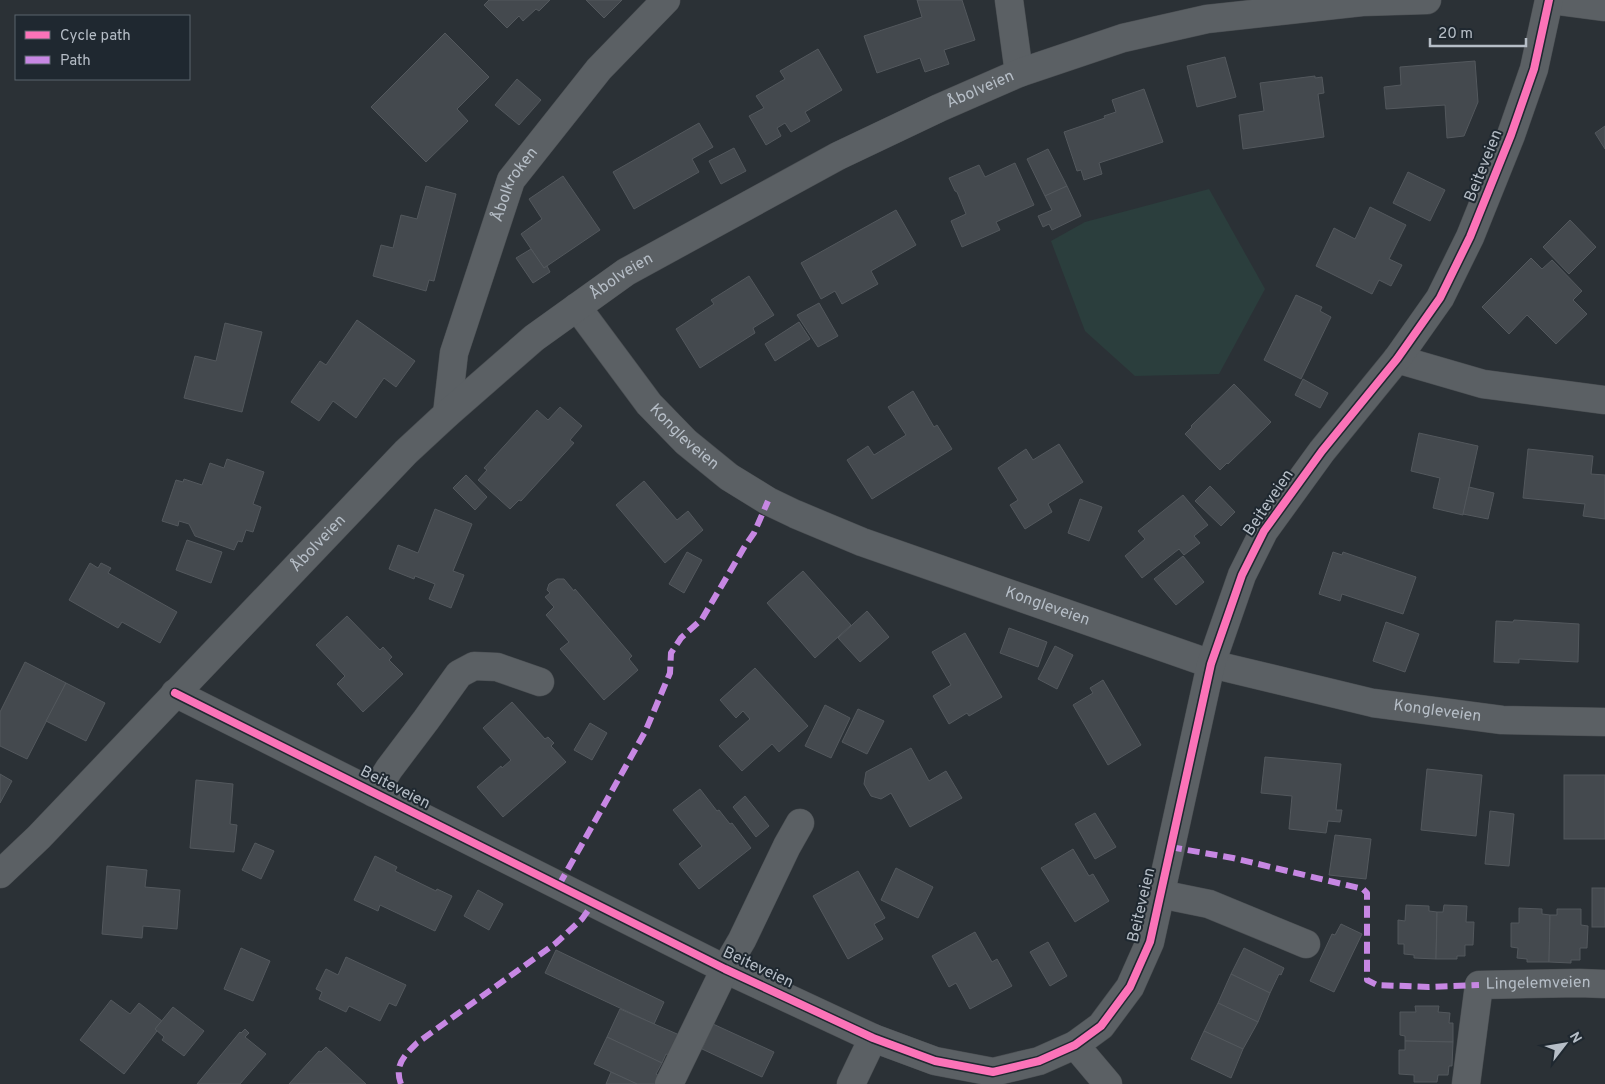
<svg xmlns="http://www.w3.org/2000/svg" width="1605" height="1084" viewBox="0 0 1605 1084" font-family="Overpass,sans-serif">
	<rect width="100%" height="100%" fill="#2b3136"/>
	<!-- green -->
	<path fill="#2b3e3d" d="M1209,189L1265,289L1219,374L1135,376L1085,331L1051,241L1085,222Z"/>
	<!-- building -->
	<g fill="#44494e" stroke="#53585d">
		<path d="M489,0H550L539,11L536,9L523,21L519,16L507,28L484,5Z"/>
		<path d="M586,0H622L604,18Z"/>
		<path d="M917,0H962L975,40L944,50L949,64L925,72L920,58L877,73L864,36L922,17Z"/>
		<path d="M445,33L489,77L457,109L468,121L426,162L371,107Z"/>
		<path d="M818,49L842,90L805,112L810,121L791,132L785,123L777,128L781,136L766,145L749,116L764,108L756,96L785,79L780,71Z"/>
		<path d="M1225,57L1236,97L1197,107L1187,66Z"/>
		<path d="M1475,61L1478,102L1464,136L1447,138L1445,105L1386,109L1384,87L1401,85L1400,67Z"/>
		<path d="M1315,76V78L1322,77L1324,93L1318,94L1324,137L1243,149L1239,115L1264,111L1260,83Z"/>
		<path d="M517,79L541,100L519,125L495,105Z"/>
		<path d="M1144,89L1163,142L1099,163L1102,174L1084,180L1081,170L1077,171L1064,132L1105,118L1104,116L1116,112L1112,100Z"/>
		<path d="M699,123L713,147L692,159L699,172L634,209L613,172Z"/>
		<path d="M1605,126V149L1595,133Z"/>
		<path d="M734,148L746,171L721,184L709,161Z"/>
		<path d="M1048,149L1067,186L1045,196L1027,159Z"/>
		<path d="M1015,163L1034,205L996,222L1000,230L962,247L951,221L966,214L957,192L955,191L949,178L979,165L985,177Z"/>
		<path d="M1408,172L1445,190L1430,221L1393,203Z"/>
		<path d="M563,176L600,230L544,268L521,234L542,219L529,199Z"/>
		<path d="M426,186L456,194L434,281L429,280L426,291L373,276L381,245L393,248L401,215L417,219Z"/>
		<path d="M1067,186L1081,216L1052,230L1049,224L1043,227L1038,216L1052,210L1045,196Z"/>
		<path d="M1370,207L1406,225L1389,259L1402,265L1391,286L1379,280L1372,294L1316,266L1334,228L1355,239Z"/>
		<path d="M896,210L916,245L871,271L878,284L842,304L835,291L821,299L801,263Z"/>
		<path d="M1570,220L1596,247L1569,274L1543,247Z"/>
		<path d="M531,249L544,268L547,266L550,272L533,283L516,258Z"/>
		<path d="M1531,258L1542,269L1552,260L1582,291L1573,300L1587,314L1556,344L1527,315L1509,334L1482,307Z"/>
		<path d="M749,276L774,315L753,328L755,333L700,368L676,329L714,304L711,300Z"/>
		<path d="M1296,295L1322,307L1320,311L1331,317L1301,379L1264,360Z"/>
		<path d="M819,303L838,336L818,347L797,315Z"/>
		<path d="M357,320L415,361L396,387L384,378L356,418L333,401L319,421L291,402L320,361L326,365Z"/>
		<path d="M799,322L810,339L775,361L765,344Z"/>
		<path d="M225,323L262,332L242,412L184,398L195,356L216,361Z"/>
		<path d="M1303,379L1328,393L1320,408L1295,395Z"/>
		<path d="M1234,384L1271,422L1228,464L1227,463L1220,470L1185,434L1192,427L1191,426Z"/>
		<path d="M913,391L934,427L937,425L952,449L872,499L847,460L868,446L874,455L906,435L888,407Z"/>
		<path d="M560,407L582,426L570,440L574,443L521,501L519,500L510,509L478,480L487,470L484,468L537,410L548,420Z"/>
		<path d="M1419,433L1478,446L1463,515L1433,508L1440,478L1411,471Z"/>
		<path d="M1059,444L1083,482L1048,504L1052,512L1025,529L1010,505L1018,500L998,468L1026,449L1033,460Z"/>
		<path d="M1528,449L1593,456L1591,474L1605,475V519L1583,516L1585,504L1523,498Z"/>
		<path d="M227,459L264,472L253,504L261,507L253,532L246,530L242,542L238,541L234,550L195,536L189,524L179,521L178,526L162,521L176,480L183,482L184,479L202,485L210,463L224,468Z"/>
		<path d="M466,475L487,497L475,510L453,488Z"/>
		<path d="M644,481L677,520L688,511L703,530L665,563L616,505Z"/>
		<path d="M1210,486L1235,512L1221,526L1195,501Z"/>
		<path d="M1469,487L1494,493L1488,519L1463,514Z"/>
		<path d="M1183,495L1208,525L1194,536L1200,543L1184,555L1179,549L1142,578L1125,556L1145,539L1138,531Z"/>
		<path d="M1080,499L1102,507L1089,541L1068,533Z"/>
		<path d="M435,509L472,524L453,571L464,575L451,608L429,599L435,584L415,576L414,579L389,569L398,545L418,553Z"/>
		<path d="M187,540L222,552L211,583L176,570Z"/>
		<path d="M687,552L702,560L684,593L669,584Z"/>
		<path d="M1333,552L1342,555L1343,552L1416,577L1403,614L1342,594L1340,601L1319,594Z"/>
		<path d="M1183,556L1204,582L1176,605L1154,579Z"/>
		<path d="M90,563L98,568L101,563L111,568L108,573L177,612L160,643L122,622L118,628L69,600Z"/>
		<path d="M803,571L851,625L815,658L767,603Z"/>
		<path d="M557,579H564L574,591L575,589L632,656L629,659L638,670L604,700L560,649L569,642L546,615L554,607L545,597L550,593L547,590L549,584Z"/>
		<path d="M867,611L889,637L860,662L838,638Z"/>
		<path d="M347,616L380,650L383,647L392,657L389,660L403,674L363,712L337,684L345,676L316,645Z"/>
		<path d="M1514,620L1579,624L1578,662L1519,659V663L1494,662L1496,621L1513,622Z"/>
		<path d="M1386,622L1419,634L1405,672L1373,661Z"/>
		<path d="M1009,628L1047,642L1038,667L1000,653Z"/>
		<path d="M965,633L1002,697L969,716L967,713L949,724L933,696L951,685L932,652Z"/>
		<path d="M1055,646L1073,655L1057,689L1038,679Z"/>
		<path d="M25,662L66,683L27,759L0,746V712Z"/>
		<path d="M755,668L808,726L779,752L772,744L742,771L719,746L750,719L743,711L736,718L720,700Z"/>
		<path d="M1103,680L1141,745L1108,765L1073,705L1093,693L1090,688Z"/>
		<path d="M66,683L105,703L86,741L46,721Z"/>
		<path d="M512,702L545,739L548,737L554,743L551,746L566,762L503,817L477,787L501,766L502,768L511,760L483,728Z"/>
		<path d="M825,705L850,718L831,758L805,746Z"/>
		<path d="M858,709L884,721L867,754L842,742Z"/>
		<path d="M590,723L607,733L592,760L574,750Z"/>
		<path d="M911,748L929,781L946,771L962,798L910,827L891,793L881,799L871,796L864,784L866,772Z"/>
		<path d="M1265,757L1341,764L1336,810H1342L1340,822L1328,821L1326,833L1289,829L1292,796L1261,793Z"/>
		<path d="M1427,769L1482,775L1476,836L1421,830Z"/>
		<path d="M0,774L12,781L0,803Z"/>
		<rect x="1564" y="775" width="41" height="64"/>
		<path d="M196,780L233,784L230,824L237,825L234,852L190,848Z"/>
		<path d="M700,789L717,811L719,810L730,824L732,823L751,848L699,889L679,864L702,846L673,810Z"/>
		<path d="M745,796L769,826L756,837L733,807Z"/>
		<path d="M1490,811L1514,814L1509,866L1485,864Z"/>
		<path d="M1095,813L1116,847L1095,859L1075,824Z"/>
		<path d="M1335,835L1371,839L1366,879L1329,875Z"/>
		<path d="M255,843L274,851L261,879L242,870Z"/>
		<path d="M1073,849L1089,876L1093,874L1109,901L1075,922L1041,868Z"/>
		<path d="M375,856L397,867L395,871L436,891L437,889L452,896L435,931L380,905L378,911L354,900Z"/>
		<path d="M107,866L147,870L145,887L180,890L177,929L143,926L142,938L102,934Z"/>
		<path d="M896,868L933,887L918,918L881,900Z"/>
		<path d="M858,871L885,918L874,924L883,939L848,959L813,896Z"/>
		<rect x="1592" y="888" width="13" height="39"/>
		<path d="M478,890L503,904L489,930L464,916Z"/>
		<path d="M1406,905L1429,906V911L1437,912L1436,959L1414,958V955L1404,954V944H1398V920L1405,921Z"/>
		<path d="M1444,905L1467,906L1466,922H1474L1473,945H1465V956H1457V959H1436L1437,912H1443Z"/>
		<path d="M1519,908L1542,909V914L1550,915L1549,962H1527V959L1517,958L1518,948L1511,947V923H1519Z"/>
		<path d="M1557,909H1581V925L1588,926L1587,948H1580V960H1571V963L1549,962L1550,915H1557Z"/>
		<path d="M1341,924L1362,934L1334,992L1310,981L1332,934L1335,935Z"/>
		<path d="M975,932L992,962L997,959L1012,986L970,1009L956,983L949,987L932,956Z"/>
		<path d="M1048,942L1067,976L1050,986L1030,952Z"/>
		<path d="M241,948L270,961L253,1001L224,989Z"/>
		<path d="M1244,948L1284,968L1281,975L1279,974L1270,993L1231,974Z"/>
		<path d="M556,950L664,1002L654,1024L545,973Z"/>
		<path d="M346,957L406,985L396,1006L389,1003L380,1021L349,1006L346,1012L319,999L322,992L316,989L326,969L338,975Z"/>
		<path d="M1231,974L1270,993L1258,1022L1218,1003Z"/>
		<path d="M111,1000L130,1014L139,1003L162,1021L155,1029L157,1031L124,1074L80,1040Z"/>
		<path d="M1218,1003L1258,1022L1243,1049L1204,1031Z"/>
		<path d="M1415,1006H1439L1438,1012L1450,1013L1449,1023H1453V1042L1405,1041V1036L1400,1035V1012H1416Z"/>
		<path d="M173,1007L204,1031L184,1056L162,1040L164,1037L155,1029Z"/>
		<path d="M620,1009L684,1037L674,1057L666,1054L662,1063L607,1037Z"/>
		<path d="M713,1024L774,1052L762,1077L702,1049Z"/>
		<path d="M245,1029L249,1033L245,1037L266,1054L240,1084H197L240,1032L241,1033Z"/>
		<path d="M1204,1031L1243,1049L1231,1078L1191,1059Z"/>
		<path d="M607,1037L662,1063L656,1074L665,1079L663,1084H637L594,1064Z"/>
		<path d="M1405,1041L1453,1042L1452,1066H1449L1448,1075H1438L1437,1082H1414V1075L1399,1074V1050H1405Z"/>
		<path d="M326,1047L366,1084H289L319,1051L321,1052Z"/>
		<path d="M611,1072L637,1084H606Z"/>
	</g>
	<g fill="none" stroke-linecap="round" stroke-linejoin="round">
		<defs>
			<g id="minor">
				<path d="M1009,0L1019,73"/>
				<path d="M1552,0L1605,7"/>
				<path id="s1" d="M577,307L649,404L686,442L729,477L768,501L795,514L862,542L1211,664L1373,703L1502,720L1605,722"/>
				<path d="M1397,359L1483,384L1605,400"/>
				<path id="s2" d="M447,414L454,353L511,180L599,69L666,0"/>
				<path d="M175,693L725,969L873,1038L935,1061L993,1072L1039,1061L1075,1045L1101,1026L1130,987L1150,942L1211,664L1242,575L1264,531L1322,451L1397,359L1440,298L1470,237L1511,135L1534,69L1549,0"/>
				<path d="M374,793L389,769L426,720L459,674L474,666L497,667L540,682"/>
				<path id="s3" d="M0,874L39,837L406,452L447,414L534,338L626,272L838,156L939,108L1019,73L1123,38L1207,19L1362,2L1427,0"/>
				<path d="M1160,894L1209,904L1306,944"/>
				<path d="M1075,1045L1108,1084"/>
				<path d="M669,1084L725,969L742,940L787,846L800,823"/>
				<path d="M851,1084L873,1038"/>
				<path id="s4" d="M1466,1084L1479,985L1579,983L1605,984"/>
			</g>
		</defs>
		<!-- minor casing -->
		<use href="#minor" stroke="#494d51" stroke-width="29"/>
		<!-- minor -->
		<use href="#minor" stroke="#5b6064" stroke-width="28"/>
		<!-- quiet -->
		<g stroke="#c787e3" stroke-width="6" stroke-dasharray="12 6" stroke-linecap="butt">
			<path d="M1170,847L1233,858L1363,889L1367,893V980L1377,985L1429,987L1479,985"/>
			<path d="M559,885L645,732L670,673L671,653L681,638L702,619L745,546L754,533L768,501"/>
			<path d="M401,1084C394,1065 404,1056 417,1043L556,943L582,919L594,902"/>
		</g>
		<defs>
			<path id="cycleway" d="M175,693L725,969L873,1038L935,1061L993,1072L1039,1061L1075,1045L1101,1026L1130,987L1150,942L1211,664L1242,575L1264,531L1322,451L1397,359L1440,298L1470,237L1511,135L1534,69L1549,0"/>
		</defs>
		<!-- cycleway casing -->
		<use href="#cycleway" stroke="#1f2830" stroke-width="11"/>
		<!-- cycleway -->
		<use href="#cycleway" stroke="#fb73b8" stroke-width="8"/>
	</g>
	<g text-anchor="middle" dominant-baseline="central" stroke-width="4" stroke-linejoin="round" paint-order="stroke">
		<!-- street labels -->
		<g font-size="16" fill="#b6bec7" stroke="#1f2830">
			<text stroke="none"><textPath href="#s3" startOffset="1269">Åbolveien</textPath></text>
			<text transform="translate(1484 166) rotate(-68)">Beiteveien</text>
			<text stroke="none"><textPath href="#s2" startOffset="241">Åbolkroken</textPath></text>
			<text stroke="none"><textPath href="#s3" startOffset="864">Åbolveien</textPath></text>
			<text stroke="none"><textPath href="#s1" startOffset="169">Kongleveien</textPath></text>
			<text transform="translate(1269 503) rotate(-56)">Beiteveien</text>
			<text stroke="none"><textPath href="#s3" startOffset="459">Åbolveien</textPath></text>
			<text stroke="none"><textPath href="#s1" startOffset="574">Kongleveien</textPath></text>
			<text stroke="none"><textPath href="#s1" startOffset="979">Kongleveien</textPath></text>
			<text transform="translate(395 788) rotate(27)">Beiteveien</text>
			<text transform="translate(1142 905) rotate(-77)">Beiteveien</text>
			<text transform="translate(758 968) rotate(25)">Beiteveien</text>
			<text stroke="none"><textPath href="#s4" startOffset="159">Lingelemveien</textPath></text>
		</g>
	</g>
	<!-- legend -->
	<rect x="15" y="15" width="175" height="65" fill="#1f2830" stroke="#5b646c"/>
	<rect x="25" y="31" width="25" height="8" fill="#fb73b8" stroke="#5b646c"/>
	<text x="60" y="40" font-size="15" fill="#b6bec7">Cycle path</text>
	<rect x="25" y="56" width="25" height="8" fill="#c787e3" stroke="#5b646c"/>
	<text x="60" y="65" font-size="15" fill="#b6bec7">Path</text>
	<!-- north arrow -->
	<g transform="translate(1565 1044) rotate(59)" stroke="#1f2830" stroke-width="4" paint-order="stroke">
	<path d="M0-4L9 19L0 12L-9 19Z" fill="#b6bec7"/>
	<text y="-8" font-size="14" font-weight="bold" text-anchor="middle" fill="#b6bec7">N</text>
	</g>
	<!-- scale -->
	<path d="M1430 38v8h96v-8" fill="none" stroke="#b6bec7" stroke-width="2.5"/>
	<text x="1438" y="38" font-size="15" fill="#b6bec7" stroke="#1f2830" stroke-width="4" paint-order="stroke">20 m</text>
</svg>
